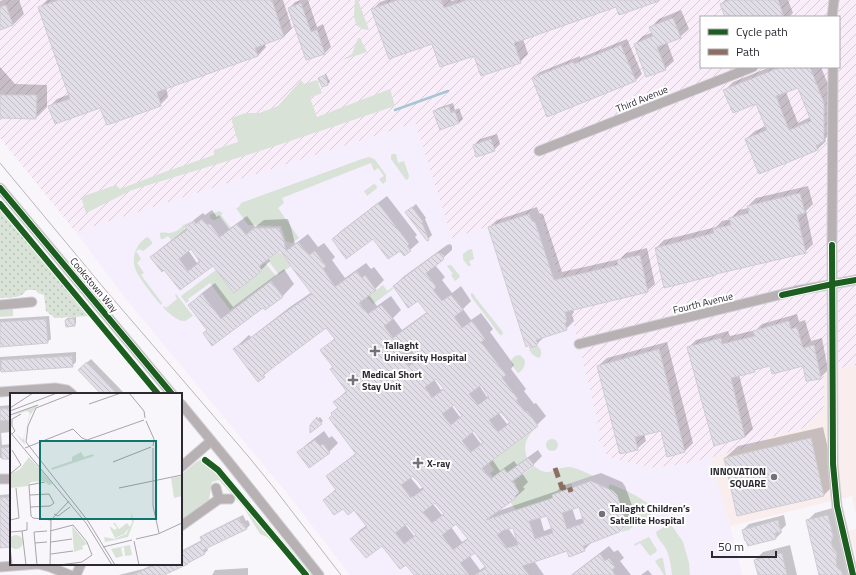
<svg xmlns="http://www.w3.org/2000/svg" width="856" height="575" viewBox="0 0 856 575" font-family="'Titillium Web',sans-serif">
	<defs>
		<pattern id="industrial-furrows" width="10" height="10" patternUnits="userSpaceOnUse"><rect width="10" height="10" fill="#f8edf8"/><path d="M-1 1l2-2M0 10L10 0M9 11l2-2" fill="none" stroke="#d5cbd5"/></pattern>
		<pattern id="park-dots" width="8" height="8" patternUnits="userSpaceOnUse"><rect width="8" height="8" fill="#d8e2d7"/><path d="M2 2h.1M6 6h.1" fill="none" stroke="#bac2b9" stroke-width="1.8" stroke-linecap="round"/></pattern>
		<pattern id="building-back-hatch" width="6" height="6" patternUnits="userSpaceOnUse"><rect width="6" height="6" fill="#e2dee8"/><path d="M-1 5l2 2M0 0l6 6M5-1l2 2" fill="none" stroke="#c2bec7"/></pattern>
	</defs>
	<rect width="100%" height="100%" fill="#f8f6fb"/>
	<!-- commercial -->
	<g fill="#faeded">
		<path d="M856,365V514L852,496L730,526L710,457L745,448L780,434L808,427L824,406V371Z"/>
		<path d="M856,529V557L849,531Z"/>
	</g>
	<!-- industrial -->
	<path fill="url(#industrial-furrows)" fill-rule="evenodd" d="M0,0H856V365L824,371V406L808,427L780,434L745,448L690,463L654,468L610,458L604,453L603,445L598,441L601,438L579,344L544,227L538,211L452,238L415,123L76,232L0,138ZM701,17H839V67H701Z"/>
	<!-- built -->
	<path fill="#f4eefd" d="M415,123L452,238L538,211L544,227L579,344L601,438L599,441L603,445L604,453L610,458L654,468L690,463L710,457L730,526L742,575H350L291,498L126,299L76,232Z"/>
	<!-- green -->
	<g fill="#d8e2d7">
		<path d="M355,0H358L369,30L362,29L356,25L354,16Z"/>
		<path d="M358,38H360L367,52L342,60L352,54Z"/>
		<path d="M301,80L304,84L317,80L322,93L310,98L317,117L390,89L395,106L263,150L132,190L86,213L81,197L116,185L120,189L162,173L214,155V150L238,142L231,118L246,113H259L278,106Z"/>
		<path d="M392,154H396L398,163L404,161L409,176L408,179L406,180L391,159V155Z"/>
		<path d="M369,157L374,159L376,161L386,175V181L383,184L379,179L384,176L378,168L374,171L371,163L282,198L284,203L278,208L299,238L292,243L286,241L281,226L248,225L236,208L239,207L241,203L362,159Z"/>
		<path d="M374,184L376,185L377,188L367,196L364,191Z"/>
		<path d="M219,211L223,213L221,215L231,228L229,229L220,217L215,220C212,220 210,218 210,215Z"/>
		<path d="M193,221L184,228L185,230L171,240L168,236L163,239H161L160,236V233C164,232 166,233 170,233C175,232 181,229 183,225Z"/>
		<path d="M147,237L149,238L152,242V244L143,251H142L140,249L136,251L141,259L137,263L144,273L141,275L162,303L161,305C154,297 138,277 135,268C131,257 137,243 147,237Z"/>
		<path d="M472,249L474,259L469,261L471,265L470,266H468L463,259V254L468,250Z"/>
		<path d="M278,252L281,253L291,266L279,275L268,260Z"/>
		<path d="M265,263L276,276L230,310L210,283L188,299L189,301L186,303L181,296L216,270L234,293L263,271L260,267Z"/>
		<path d="M449,265H451L460,276L459,278L455,281L451,275L453,274L447,266Z"/>
		<path d="M383,285L387,291L393,287V289L373,304L367,297Z"/>
		<path d="M471,293L474,294L475,297L502,331L503,334L502,335H500L473,299L471,296Z"/>
		<path d="M176,294L193,316C191,317 187,320 185,321C178,322 167,312 163,307L164,306L166,308L177,299L175,295Z"/>
		<path d="M0,309H13V316L0,317Z"/>
		<path d="M538,346C541,349 543,354 539,358C535,357 530,353 529,349Z"/>
		<path d="M520,355C521,356 523,358 524,359C527,365 522,371 518,373L512,365L511,360L515,356Z"/>
		<path d="M538,426C528,435 522,443 527,458L507,473L504,469L493,477L490,473L494,470L489,463Z"/>
		<circle cx="552" cy="445" r="6"/>
		<path d="M200,460C208,460 214,462 220,466L312,575H301L281,550L267,537L260,534L244,508L219,480L212,482L209,500L181,521V475L195,463Z"/>
		<path d="M534,466C550,479 554,467 569,467C578,468 586,473 593,476L571,483L574,491H564L552,495L553,498L516,510L504,494L517,484L514,481Z"/>
		<path d="M610,484C620,488 649,499 652,510C652,513 651,514 650,516L643,521L634,525L629,530L620,532L624,528L625,521L617,495L613,491L608,489Z"/>
		<path d="M670,523L683,542L689,563L690,575H672C671,567 670,557 666,549C663,543 657,539 656,532Z"/>
		<path d="M649,537L657,550L656,552L650,556L640,543L635,546L634,544Z"/>
		<path d="M660,558H663V559L666,575H664L655,561Z"/>
	</g>
	<!-- park -->
	<path fill="url(#park-dots)" d="M0,209L89,316L55,318L46,311L44,295L38,293L35,290H26C22,299 9,297 0,298Z"/>
	<!-- shadow -->
	<g fill="#0003" fill-rule="evenodd">
		<path d="M3,0H19L24,14L13,25L0,29V1Z"/>
		<path d="M47,0H283L292,28L284,36L264,44L266,47L258,56L166,87L168,97L160,105L101,107H49L57,99L70,94L39,8Z"/>
		<path d="M301,0H308L317,27L323,24L331,47L325,53L306,59L289,8L295,2Z"/>
		<path d="M386,0H451L452,1L455,0H659L616,5L523,39L528,54L520,62L475,54L433,43L373,9L380,2Z"/>
		<path d="M725,0H788L793,13L789,17H726L721,4Z"/>
		<path d="M681,10L689,29L680,37L667,42L674,61L665,69L635,44L643,36L653,32L651,27L659,19Z"/>
		<path d="M627,39L642,74L635,81L533,78L540,72L580,56V58Z"/>
		<path d="M0,67L15,84L47,85V107L36,118L0,117Z"/>
		<path d="M770,67H821L832,94V132L825,139L826,141L818,149L760,173L746,139L755,131L766,126L757,103L725,90L733,82ZM799,87L810,117L798,123L786,92Z"/>
		<path d="M326,74L330,82L328,84L322,86L319,78Z"/>
		<path d="M453,103L455,110L459,108L463,119L459,123L440,129L434,111L438,108Z"/>
		<path d="M497,134L500,144L494,150L474,145L480,139Z"/>
		<path d="M808,186L813,204L806,211L813,244L805,252L656,248L664,240L716,227L722,221L731,219V218L739,210L748,208V206L756,198Z"/>
		<path d="M387,196L417,235L415,237L419,242L410,250L404,255L400,250L373,237L333,239L341,231Z"/>
		<path d="M416,204L426,218L425,219L432,235L428,239L410,209Z"/>
		<path d="M537,207L539,213L543,214L562,272L620,259L626,253L647,248L655,284L647,291L573,309L574,312L572,315L574,321L566,329L544,337L536,345L489,227L497,220Z"/>
		<path d="M212,210L217,217L219,215L229,229L247,216L255,227L264,220L288,219L292,231L295,244L308,234L318,247L324,243L335,257L332,260L345,278L366,263L371,269L374,267L384,280L369,295L377,306L391,296L401,310L393,318L402,330L427,312L418,300L394,286L403,277L447,245L450,244L452,246V250L435,265L445,277L442,280L452,293L461,286L471,301L463,309L471,320L481,313L493,329L490,332L514,365L511,369L526,389L524,391L534,404L536,403L546,416L537,425L492,459L500,471L514,461L517,465L538,450L542,456L533,465L522,473L528,482L523,487L525,489L516,497L498,511L557,491L562,486L601,473L622,482L625,486L634,511L632,517L619,531L593,541L584,550L567,549L534,561L544,575H416L406,564L382,544L351,539L360,530L367,525L354,508L343,507L324,500L337,488L328,476L337,468L356,453L332,413L338,407L335,402L347,390L334,367L322,350L335,338L326,326L273,366V367L258,381L234,349L249,335L251,337L290,307L312,292L280,249L268,258L270,261L261,270L234,291L213,264L180,289L164,268L151,257L160,249L187,228H186L195,219L203,213L205,215ZM191,248L200,260L197,263L188,250ZM412,345L420,356L418,358L409,347ZM437,377L444,388L441,390L434,379ZM481,384L489,395L487,397L479,385ZM454,403L463,415L460,417L451,405ZM501,410L510,422L507,424L498,412ZM474,430L483,442L481,444L472,432ZM413,475L423,487L420,489L410,477ZM435,501L444,513L442,515L433,504ZM580,506L584,518L576,520L572,508ZM548,514L552,528L544,531L540,517ZM408,522L416,534L414,536L405,524ZM456,523L468,538L462,542L451,527ZM513,526L518,542L508,528ZM475,551L486,566L480,570L469,555Z"/>
		<path d="M284,269L294,284L282,297L263,306L208,329L190,305L202,293L215,283L233,307Z"/>
		<path d="M797,314L799,322L805,320L811,341L822,338L828,370L820,378L804,365H771L757,369L754,371L739,375L753,429L745,437L714,445L689,347L696,340L728,331L730,336L756,330L762,324Z"/>
		<path d="M49,316L51,339L47,342L0,346V319Z"/>
		<path d="M76,317V323L75,325L66,320L67,318Z"/>
		<path d="M667,342L693,443L685,451L661,430L644,434L646,441L637,449L598,366L607,358Z"/>
		<path d="M76,352V362L72,366L0,371V357Z"/>
		<path d="M91,359L125,394H103L79,370Z"/>
		<path d="M11,405V432L1,433L2,445L11,444V458H0V406Z"/>
		<path d="M320,417L323,421L311,431V426Z"/>
		<path d="M823,427L836,483L824,495L725,458L738,446Z"/>
		<path d="M324,431L329,438L332,436L338,443L329,452L298,453L307,444Z"/>
		<path d="M11,494V546L0,547V495Z"/>
		<path d="M836,507L849,575H820L807,521L815,513Z"/>
		<path d="M243,515L246,521L248,520L250,525L246,529L207,547L208,550L204,554L162,575H119L143,569L154,564H181V551L202,540L201,537L205,534Z"/>
		<path d="M784,515L786,525L781,530L782,532L776,538L743,530L749,524Z"/>
		<path d="M790,545L797,575H759L755,560L763,552Z"/>
		<path d="M609,546L614,552L618,550L624,558L620,561L631,575H571Z"/>
		<path d="M248,568V575H212L215,570Z"/>
		<path d="M648,570L652,575H641Z"/>
	</g>
	<g fill="none" stroke-linecap="round" stroke-linejoin="round">
		<!-- stream -->
		<path stroke="#a8c6d4" stroke-width="2.5" d="M395,110L448,91"/>
	</g>
	<!-- building -->
	<g fill="url(#building-back-hatch)" stroke="#ceccd2" fill-rule="evenodd">
		<path d="M59,0H272L284,37L255,48L258,56L157,92L161,106L107,125L100,108L55,124L48,106L70,99L38,7Z"/>
		<path d="M398,0H441L444,8L467,0H659V1L619,15L616,7L514,43L521,63L481,76L474,56L440,67L432,44L389,59L371,9Z"/>
		<path d="M730,0H778L784,17H725L720,4Z"/>
		<path d="M301,3L311,32L317,30L325,54L306,60L288,8Z"/>
		<path d="M6,5L13,25L0,30V7Z"/>
		<path d="M673,18L681,38L657,47L666,70L646,77L634,44L653,36L649,27Z"/>
		<path d="M621,45L636,81L547,117L532,78L573,62L574,64Z"/>
		<path d="M781,67H810L824,103V141L816,146L818,150L759,174L745,139L767,130L756,104L733,113L723,90ZM798,88L811,121L789,130L776,96Z"/>
		<path d="M325,75L328,85L322,87L318,78Z"/>
		<path d="M0,95H37L36,119L0,118Z"/>
		<path d="M449,106L451,113L455,111L459,123L440,130L433,111Z"/>
		<path d="M491,139L495,151L476,157L473,145Z"/>
		<path d="M800,193L805,213L797,215L806,253L716,274V275L664,288L655,248L714,233L713,229L731,225L729,218L749,213L747,206Z"/>
		<path d="M378,203L409,244L407,246L411,251L404,256L400,251L388,259L373,239L346,259L332,239Z"/>
		<path d="M412,207L423,222L422,223L429,240L427,241L405,212Z"/>
		<path d="M529,214L532,221L535,222L554,280L618,265L617,260L640,255L648,292L565,312L567,321L565,323L567,330L536,340L538,344H536L537,346L530,348L529,345L526,347L488,227Z"/>
		<path d="M202,219L207,225L210,224L220,237L237,224L246,235L254,228H279L284,241L286,251L298,242L309,255L315,251L326,266L323,269L335,287L357,271L362,278L365,275L376,290L359,303L368,314L381,305L393,319L384,326L393,338L427,313L418,301L408,308L393,286L437,253L442,254L444,256L443,260L426,273L436,287L433,290L442,301L451,295L463,310L454,317L462,328L472,321L485,339L481,342L506,375L502,378L518,399L516,400L525,412L527,411L538,426L482,468L491,479L504,469L507,473L528,458L534,465L512,481L519,492L515,496L516,498L486,520L553,498L552,495L591,481L613,491L617,495L625,521L624,527L619,532L583,546L585,551L569,557L567,551L522,566L529,575H475L486,568L475,553L460,563L469,575H414L406,565L400,569L382,546L366,558L350,539L367,527L354,510L348,515L343,509L334,515L323,500L336,490L326,476L356,454L329,418L332,415L331,413L338,408L333,402L347,392L330,369L333,367L320,350L335,339L326,328L263,375L265,377L258,382L233,349L240,344L241,345L280,316L312,294L293,269L280,250L259,266L262,271L234,293L213,266L180,290L164,270L162,272L150,257L187,230L185,227L194,221L196,224ZM191,249L200,262L188,271L179,259ZM411,346L420,358L409,366L400,355ZM436,379L444,389L432,398L425,387ZM481,385L489,397L478,405L469,394ZM454,405L462,416L451,425L442,414ZM501,412L510,423L498,432L489,420ZM474,431L483,443L471,452L462,441ZM413,476L415,479H416L424,489L413,497L412,496L411,498L401,485ZM435,503L444,514L432,523L423,512ZM579,507L584,523L567,529L562,513ZM547,516L553,533L535,539L529,521ZM407,524L416,535L404,544L395,533ZM456,524L468,539L453,550L442,535ZM513,528L518,545L507,548L497,535L504,530Z"/>
		<path d="M271,281L283,297L265,310L263,308L212,346L203,333L207,330L188,305L202,294L221,319Z"/>
		<path d="M74,318L75,326L66,327L65,320Z"/>
		<path d="M46,319L48,343L0,347V322Z"/>
		<path d="M789,321L791,329L797,327L803,348L814,345L818,364L821,379L806,381L803,366L772,374L770,366L754,370L755,372L731,378L745,437L714,446L687,347L721,338L722,344L755,336L753,331Z"/>
		<path d="M659,349L685,452L667,457L661,431L635,437L638,450L620,454L597,366Z"/>
		<path d="M72,356L73,367L1,372V360Z"/>
		<path d="M87,362L96,372L117,394H101L78,370Z"/>
		<path d="M11,408V420L0,421V409Z"/>
		<path d="M317,417L322,424L310,433V425Z"/>
		<path d="M811,438L824,496L737,516L724,458Z"/>
		<path d="M315,440L320,446L323,444L330,453L309,468L297,452Z"/>
		<path d="M11,447V459H2L1,448Z"/>
		<path d="M11,497V547L0,548V498Z"/>
		<path d="M828,515L833,535V537L831,543L833,548L837,553L836,561L837,566L841,570L843,575H819L806,520Z"/>
		<path d="M239,518L242,524H244L247,529L203,550L205,554L186,564H188L164,575H133L157,564H181V552L202,541L200,537Z"/>
		<path d="M778,520L781,532L775,533L776,539L748,546L746,541H745L742,530Z"/>
		<path d="M782,553L787,575H758L754,560Z"/>
		<path d="M600,554L605,561L609,558L615,567L612,570L615,575H572Z"/>
	</g>
	<g fill="none" stroke-linecap="round" stroke-linejoin="round">
		<defs>
			<g id="minor">
				<path d="M832,17L834,0"/>
				<path d="M833,67L832,245L833,464L837,506L853,575"/>
				<path d="M539,151L753,67"/>
				<path d="M0,188L172,394"/>
				<path d="M0,305L32,302"/>
				<path d="M579,344L795,291L856,280"/>
				<path d="M0,392L55,388L67,390L72,394"/>
				<path d="M181,404L228,461L319,575"/>
				<path d="M181,467L211,441"/>
				<path d="M0,479H11"/>
				<path d="M219,499H230"/>
				<path d="M181,526L219,499L216,488"/>
				<path d="M0,567L38,564L50,567L70,575"/>
				<path d="M76,575L81,564"/>
			</g>
		</defs>
		<!-- minor casing -->
		<use href="#minor" stroke="#d3d2d6" stroke-width="11"/>
		<!-- minor -->
		<use href="#minor" stroke="#b7b1b4" stroke-width="9"/>
		<!-- tram -->
		<path stroke="#bab5ba" stroke-width="1" d="M0,163L108,293L248,456L274,488L341,575"/>
		<!-- quiet -->
		<path stroke="#8d6e63" stroke-width="5" stroke-dasharray="10 5" stroke-linecap="butt" d="M555,468L562,488L569,486L571,492"/>
		<defs>
			<g id="cycleway">
				<path d="M0,188L172,394"/>
				<path d="M0,204L158,394"/>
				<path d="M832,245L833,464L837,506L853,575"/>
				<path d="M782,295L833,284L856,280"/>
				<path d="M205,460L218,470L306,575"/>
			</g>
		</defs>
		<!-- cycleway casing -->
		<use href="#cycleway" stroke="#fff" stroke-width="8"/>
		<!-- cycleway -->
		<use href="#cycleway" stroke="#1b5e20" stroke-width="6"/>
	</g>
	<!-- markers -->
	<g fill="#747178" stroke="#fff" stroke-width="1.5">
		<path d="M373 345h4v4h4v4h-4v4h-4v-4h-4v-4h4z"/>
		<path d="M351 374h4v4h4v4h-4v4h-4v-4h-4v-4h4z"/>
		<path d="M416 457h4v4h4v4h-4v4h-4v-4h-4v-4h4z"/>
		<circle cx="774" cy="477" r="4"/>
		<circle cx="602" cy="514" r="4"/>
	</g>
	<g text-anchor="middle" dominant-baseline="central" stroke-width="4" stroke-linejoin="round" paint-order="stroke">
		<!-- street labels -->
		<g font-size="10" fill="#2d2932" stroke="#fff">
			<text transform="translate(642 99) rotate(-22)">Third Avenue</text>
			<text transform="translate(94 285) rotate(50)">Cookstown Way</text>
			<text transform="translate(703 303) rotate(-14)">Fourth Avenue</text>
		</g>
		<!-- poi labels -->
		<g font-size="10" font-weight="bold" fill="#2d2932" stroke="#fff" text-anchor="start">
			<text x="384" y="345">Tallaght<tspan x="384" dy="12">University Hospital</tspan></text>
			<text x="362" y="374">Medical Short<tspan x="362" dy="12">Stay Unit</tspan></text>
			<text x="427" y="463">X-ray</text>
			<text x="766" y="471" text-anchor="end">INNOVATION<tspan x="766" dy="12">SQUARE</tspan></text>
			<text x="610" y="508">Tallaght Children’s<tspan x="610" dy="12">Satellite Hospital</tspan></text>
		</g>
	</g>
	<!-- overview -->
	<g transform="translate(10 393)">
		<rect width="172" height="172" fill="#f8f6fb"/>
		<path d="M28,12L20,22L14,44L15,52L5,40L13,47L20,20L17,18L0,23ZM71,59L74,64L83,61L84,63L42,77L41,75L62,68V64ZM172,83V103L164,105L161,85ZM121,119L124,128L118,144L95,149L94,144L104,146L116,141L122,130ZM103,130H105L109,136L117,130L120,134L114,141L105,145L99,133L105,137L107,135ZM62,133L77,151L72,153L73,156L64,159ZM-1 149a7 7 0 1 1 14 0a7 7 0 1 1-14 0Z" fill="#d8e2d7"/>
		<path d="M19,64L43,91L38,92L35,88L21,89L18,93L1,95L0,102V81L10,76ZM120,152L122,162L115,163L114,154L111,155L113,163L106,165L101,156Z" fill="#d8e2d7"/>
		<path fill="none" stroke="#a7a4ab" stroke-width="1" d="M64,0L26,15L18,33L16,49L78,128L105,172M119,0L134,18L135,25M79,11L111,0M0,15L23,0M0,18L47,0M0,22L28,12M136,28L144,46L143,53M0,39L76,130L102,172M2,41L5,38L2,33V26L11,21M15,55L63,36L72,45L77,47L134,27M143,55V113L149,140M103,69L141,54M0,81L11,72L2,57M35,89L19,92L21,123L23,125L41,127M109,95L172,82M20,102L39,101L44,110L40,113L20,114M44,121L48,123L60,114M0,127L9,125L6,95M40,138L63,132L77,149L82,162L72,169L50,172M0,139L12,138M126,146L148,141L172,130M124,148L129,172M41,149L62,146M25,150L37,149M0,154L2,172M93,154L122,147M41,161L63,158M16,172L12,138L17,137V129M27,172L24,139L37,138M40,172L41,127L59,108"/>
		<path fill="#0f766e" fill-opacity="0.15" stroke="#0f766e" stroke-width="2" d="M30,48H146V126H30Z"/>
		<rect width="172" height="172" fill="none" stroke="#2d2932" stroke-width="2"/>
	</g>
	<!-- legend -->
	<rect x="700" y="16" width="140" height="52" fill="#ffffff" stroke="#aba9ad"/>
	<rect x="708" y="29" width="20" height="6" fill="#1b5e20" stroke="#aba9ad"/>
	<text x="736" y="36" font-size="12" fill="#2d2932">Cycle path</text>
	<rect x="708" y="49" width="20" height="6" fill="#8d6e63" stroke="#aba9ad"/>
	<text x="736" y="56" font-size="12" fill="#2d2932">Path</text>
	<!-- scale -->
	<path d="M712 551v6h64v-6" fill="none" stroke="#2d2932" stroke-width="2"/>
	<text x="718" y="551" font-size="12" fill="#2d2932" stroke="#ffffff" stroke-width="3" paint-order="stroke">50 m</text>
</svg>
